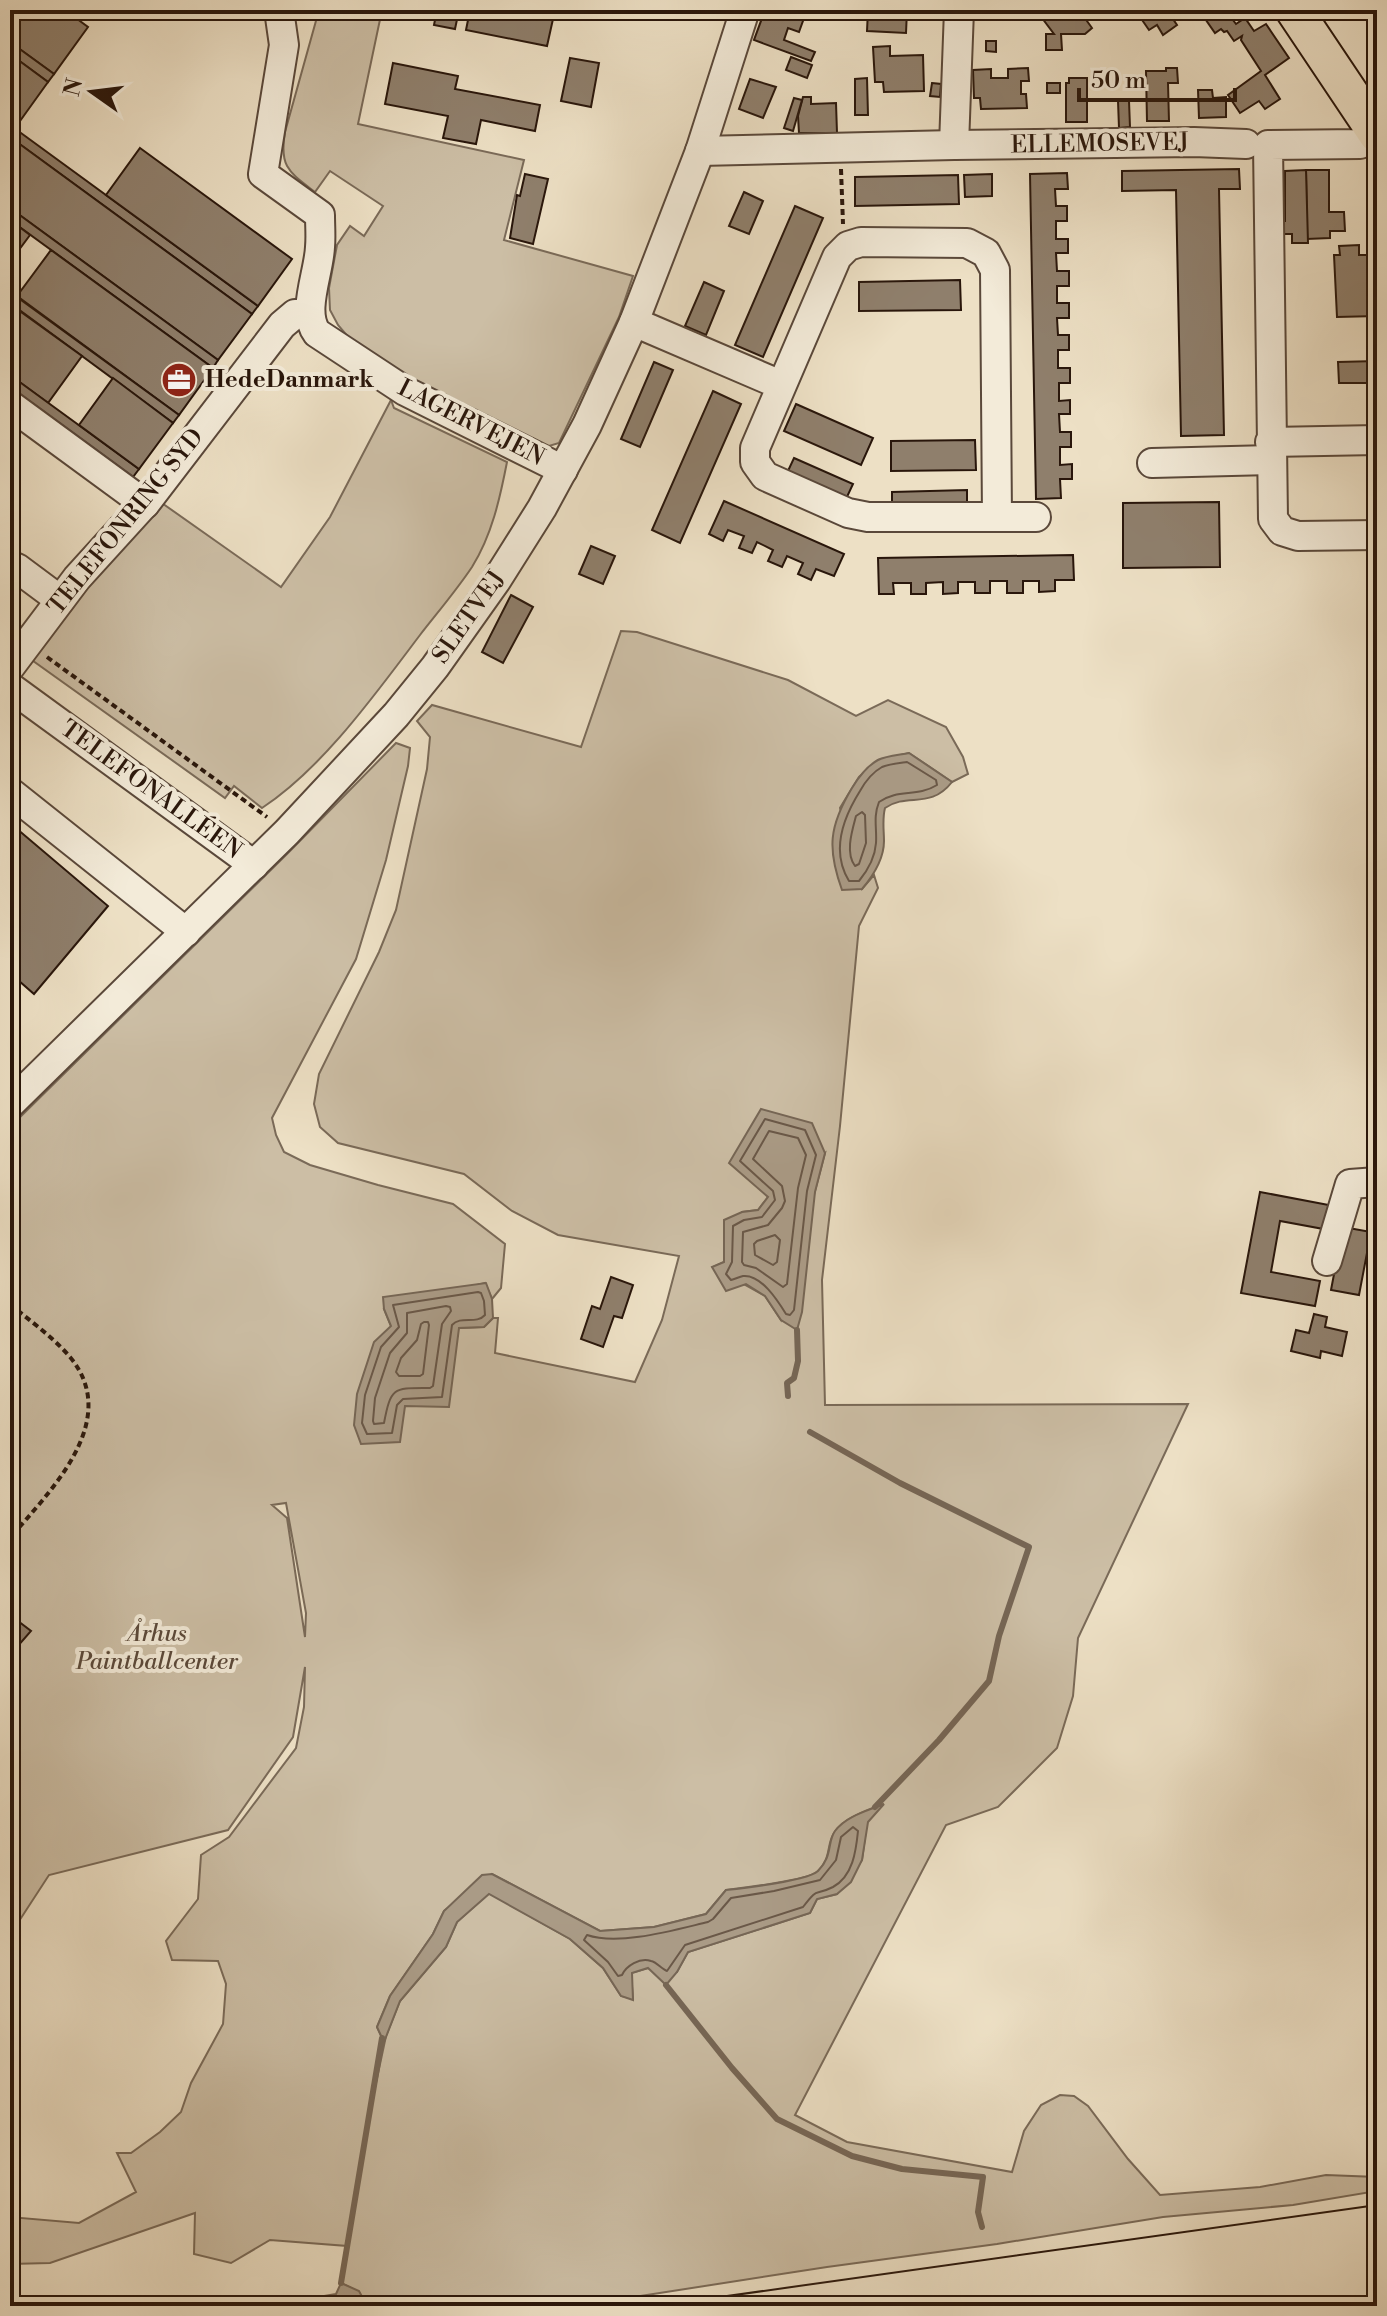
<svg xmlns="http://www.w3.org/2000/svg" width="1387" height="2316" viewBox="0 0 1387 2316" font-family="'Libre Bodoni',serif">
	<rect width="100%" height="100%" fill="#ede0c5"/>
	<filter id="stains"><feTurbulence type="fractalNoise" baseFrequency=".0025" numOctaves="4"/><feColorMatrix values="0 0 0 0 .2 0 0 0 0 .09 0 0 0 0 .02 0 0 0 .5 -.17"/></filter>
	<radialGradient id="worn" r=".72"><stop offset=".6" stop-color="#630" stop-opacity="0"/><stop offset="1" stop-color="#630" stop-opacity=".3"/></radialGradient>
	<!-- green -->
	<g fill="#ccbea5" stroke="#7a6a58" stroke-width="2" fill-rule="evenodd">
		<path d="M319,10H382L358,124L524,160L504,240L633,276L619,317L559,443L549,446L412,379L349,338L338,325L330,310L329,288L337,245L350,226L364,236L383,206L330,171L315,192C289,172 279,167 285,132Z"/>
		<path d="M391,400L394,408L507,462C500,498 492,535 472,567C456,591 437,613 420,635C376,693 323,768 262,808L234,786L225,798L29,658L72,599L159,501L281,587L330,517Z"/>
		<path d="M621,631L637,632L788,680L856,716L888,700L946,727L963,757L968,774L952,782L909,753L878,760L859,777L840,808L862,889L874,875L878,888L859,926L840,1126L822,1280L825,1405L1188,1404L1078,1638L1073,1696L1057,1748L998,1807L946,1825L795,2115L847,2142L1012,2172L1024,2131L1041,2105L1060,2095L1074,2096L1088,2106L1128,2159L1160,2195L1260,2187L1326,2175L1377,2177V2191L1293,2205L1163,2217L997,2244L827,2267L576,2306H367L359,2292L341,2283L347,2246L270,2240L231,2263L194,2254L195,2213L50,2263L10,2264V2217L79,2223L136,2192L117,2153H131L160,2132L181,2112L191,2083L223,2024L226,1984L218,1961L172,1960L166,1941L198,1899L201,1855L229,1837L296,1748L304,1707L305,1667L293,1737L228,1830L49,1875L10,1935V1127L287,854L396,743L410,748L408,766L386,860L356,959L272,1118L276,1135L284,1152L310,1165L378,1185L453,1204L505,1244L501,1288L492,1299L485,1283L384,1309L391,1326L405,1406L459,1328L484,1327L493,1318H498L495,1353L635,1382L662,1320L679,1256L558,1235L512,1211L464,1174L338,1143L320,1127L314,1104L319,1074L379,952L396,910L427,769L430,737L417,721L432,705L581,747ZM825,1153L781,1320L765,1296L713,1267L724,1262L742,1212L758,1210L768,1197ZM286,1503L306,1613L305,1637L287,1518L272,1505ZM881,1805L867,1822L862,1860L837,1894L817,1899L810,1913L688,1952L677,1972L648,1968L631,1973L633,1999L621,1996L603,1968L570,1939L489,1893L457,1922L446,1947L400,2001L386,2036L367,2125L382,2038L377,2027L390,1996L433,1934L444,1911L492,1874L600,1931L654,1927L706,1914L726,1890C743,1888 807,1880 817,1872C832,1858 826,1845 834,1833C842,1819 867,1810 881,1805Z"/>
	</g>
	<!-- water -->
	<g fill="#aa9b86" stroke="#766655" stroke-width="2">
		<path d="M909,753L952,782C930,810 908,792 885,808C882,820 884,830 884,841C884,860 873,876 862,889L842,890C827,849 829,826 852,788C858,778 867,766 878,760C886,756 899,755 909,753Z"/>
		<path d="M761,1109L812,1123L825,1153L815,1192L802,1312L797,1330L781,1320L765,1296L746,1284L726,1291L712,1267L724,1262V1220L742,1212L758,1210L768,1197L729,1163Z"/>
		<path d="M486,1283L492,1299L493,1318L484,1327L459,1328L449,1407L405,1406L400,1442L361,1444L354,1425L357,1394L374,1342L391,1326L384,1309L383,1297Z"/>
		<path d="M884,1804L868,1822L862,1860L851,1882L837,1894L817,1899L810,1913L688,1952L677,1972L666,1985L648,1968L632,1973L633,2000L621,1996L603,1968L570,1939L489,1894L457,1922L446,1947L400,2001L384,2042L377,2027L390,1996L433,1934L444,1911L482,1875L492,1874L600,1931L654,1927L706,1914L726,1890C744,1888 807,1881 818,1871C833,1856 827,1842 835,1831C846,1816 867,1811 884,1804Z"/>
		<path d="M341,2283L359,2291L367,2306H265L336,2294Z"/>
	</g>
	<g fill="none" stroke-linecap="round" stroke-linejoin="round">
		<!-- shore -->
		<g stroke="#6a5848" stroke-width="2">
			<path d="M907,762L936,780L937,785C916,798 899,788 879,802C873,817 877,828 876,843C875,858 868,870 859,881H849C831,852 843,818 860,791C865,782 873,772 882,767C889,764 900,763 907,762Z"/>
			<path d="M862,812L865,815L866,843L859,864L855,866C845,853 852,831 856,816Z"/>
			<path d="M765,1119L805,1130L816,1155L807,1191L794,1310L790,1315L786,1314C778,1301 761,1274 743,1276C739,1277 735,1279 731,1280L726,1274L732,1262L733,1226L744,1220L762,1217L775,1200L773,1191L740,1161Z"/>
			<path d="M769,1131L798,1138L806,1155L798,1188L787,1284L783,1287L756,1268L744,1265L742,1262L743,1232L768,1225L782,1208L785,1201L782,1186L753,1159Z"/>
			<path d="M775,1235L780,1240L777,1262L773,1265L755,1255L754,1244L757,1241Z"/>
			<path d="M478,1292L481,1293L484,1301L485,1315C476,1325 461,1315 452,1325L442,1397L403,1399L397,1405L392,1433L367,1434L362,1423L365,1395L381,1347L399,1327L393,1305Z"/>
			<path d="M446,1306L450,1307L451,1311L442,1324L433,1386L430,1388C394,1388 391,1386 384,1423L374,1424L373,1421L375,1398L390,1353L407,1333V1313Z"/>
			<path d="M424,1322H428L429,1325L423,1374L420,1376H399L396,1372L401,1358L417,1340L421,1324Z"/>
			<path d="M853,1827L858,1831C856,1851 853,1876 833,1887C813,1897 819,1886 803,1907L685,1945L667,1971C661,1969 657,1962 651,1961C640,1957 626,1966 622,1975L618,1976L608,1962L584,1940L587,1935C619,1946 674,1930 708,1922L713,1919L731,1898L774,1891L820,1880L836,1860L841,1837Z"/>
		</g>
		<!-- stream -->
		<g stroke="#766655" stroke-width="6">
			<path d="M788,1396L787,1383L794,1378L798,1361L797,1330"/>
			<path d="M810,1432L900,1483L1029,1547L999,1636L989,1681L939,1740L875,1807"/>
			<path d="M666,1985L732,2068L777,2119L852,2156L902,2169L983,2177L978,2212L982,2227"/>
			<path d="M341,2283L382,2038"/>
		</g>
	</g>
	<!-- building -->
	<g fill="#8f7f6c" stroke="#29160b" stroke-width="2">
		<path d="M10,10H65L88,27L54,74L10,42Z"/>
		<path d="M437,10H459L455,29L434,25Z"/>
		<path d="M470,10H507L553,19L547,46L466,30Z"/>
		<path d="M765,10H784L804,18L799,32L788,28L784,40L815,52L811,61L754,40Z"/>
		<path d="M868,10H907L906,33L867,31Z"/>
		<path d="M1036,10H1079L1092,28L1085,34H1061L1062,50H1046V34H1054Z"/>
		<path d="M1144,10H1187L1173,19L1177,25L1163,35L1157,25L1149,30L1138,14Z"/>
		<path d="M1199,10H1240L1243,13L1233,20L1236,24L1245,18L1254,31L1266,24L1289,58L1265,75L1280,99L1265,109L1259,101L1240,113L1228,95L1261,71L1241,40L1242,36L1234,41L1227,31L1224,32L1221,29L1215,33Z"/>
		<path d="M986,41H996V52L986,51Z"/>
		<path d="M10,42L54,74L48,82L10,54Z"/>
		<path d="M890,46V56L923,55L924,91L884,92L883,82H875L873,47Z"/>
		<path d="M10,54L48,82L15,128L10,125Z"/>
		<path d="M791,57L812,65L807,78L786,70Z"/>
		<path d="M570,58L599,63L591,107L561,101Z"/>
		<path d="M393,63L458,76L455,89L540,105L535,131L481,120L476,144L443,138L448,116L385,104Z"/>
		<path d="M1028,68L1029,81H1021V94H1026L1027,108L981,109L980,98H974L973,70L991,69V78H1008V69Z"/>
		<path d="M1166,68H1177L1178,83H1168L1169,121H1147L1146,71H1166Z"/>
		<path d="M867,78L868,115H855V79Z"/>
		<path d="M1069,78H1087V122H1066V83H1069Z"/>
		<path d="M750,79L776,87L763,118L739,109Z"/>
		<path d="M932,83L941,84L940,97L930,96Z"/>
		<rect x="1047" y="83" width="13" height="10"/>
		<path d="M1198,90H1212L1213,98L1226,97V117L1199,118Z"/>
		<path d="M803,97H811V104L836,103L837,133H799L798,116Z"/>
		<path d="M794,98L802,100L793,131L784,128Z"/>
		<path d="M1118,101H1129L1130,127L1119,128Z"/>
		<path d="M10,125L258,306L252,314L10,137Z"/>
		<path d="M10,137L252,314L218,360L10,208Z"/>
		<path d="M140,148L292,259L258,306L106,195Z"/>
		<path d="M1239,169L1240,189H1219L1224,435L1181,436L1176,190L1122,191V171Z"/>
		<path d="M1306,170H1329V212H1344L1345,231H1330V238L1307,239Z"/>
		<path d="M1306,170L1308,243H1292V234H1281V221H1285V171Z"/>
		<path d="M1067,173L1068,189H1055L1056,206H1067V221H1056V239H1068V253H1056L1057,271H1069V286H1057V303H1069V318H1057L1058,335H1069V350H1058V368H1070V383H1059V401L1070,400V414H1059L1060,432H1071V447H1060V465L1072,464V479H1060L1061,498L1036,499L1030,174Z"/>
		<path d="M525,174L548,179L533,244L510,238L517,195L520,196Z"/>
		<path d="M992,174V196L965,197L964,175Z"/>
		<path d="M958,175L959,204L855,206V177Z"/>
		<path d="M744,192L763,201L749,234L729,226Z"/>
		<path d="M795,206L823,218L763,357L735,345Z"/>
		<path d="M10,208L218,360L213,368L10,220Z"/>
		<path d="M10,220L30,235L10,262Z"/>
		<path d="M1359,245V255H1377V316L1337,317L1334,255H1340L1339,246Z"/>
		<path d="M51,250L213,368L179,415L17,296Z"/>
		<path d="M960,280L961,310L859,311V282Z"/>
		<path d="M704,282L724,291L706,335L685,326Z"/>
		<path d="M10,292L179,415L173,423L10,303Z"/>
		<path d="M21,312L82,356L48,403L10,375V327Z"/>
		<path d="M1377,361V383H1339L1338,362Z"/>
		<path d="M654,362L673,370L640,447L621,439Z"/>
		<path d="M10,375L139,469L133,477L10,387Z"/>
		<path d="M113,378L173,423L139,469L79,425Z"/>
		<path d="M713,391L741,404L680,543L652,530Z"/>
		<path d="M796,404L873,438L861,465L784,431Z"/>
		<path d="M975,440L976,470L891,471V441Z"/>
		<path d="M794,458L853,484L846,499L787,473Z"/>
		<path d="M967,490V505L892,507V492Z"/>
		<path d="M724,501L844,554L834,576L816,569L811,580L798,574L803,563L787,556L782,567L768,561L773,550L757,542L752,553L739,548L744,536L728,530L723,541L709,534Z"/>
		<path d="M1219,502L1220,567L1123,568V503Z"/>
		<path d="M591,546L615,556L603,584L579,574Z"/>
		<path d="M1073,555L1074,580H1055V591L1039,592V581H1023V593H1007V581H990V593H975V582H958V593L943,594V582L926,583V594H911V583H893L894,594H879L878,558Z"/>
		<path d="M511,595L533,607L503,663L482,652Z"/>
		<path d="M10,823L108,906L34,994L10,973Z"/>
		<path d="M1260,1192L1334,1206L1329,1230L1280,1221L1271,1272L1320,1281L1315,1306L1241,1293Z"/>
		<path d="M1343,1227L1371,1232L1359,1295L1331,1290Z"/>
		<path d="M611,1277L633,1285L622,1318L614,1316L603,1347L581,1339L592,1306L600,1309Z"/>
		<path d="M1314,1314L1327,1317L1325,1327L1347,1332L1342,1356L1321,1351L1320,1358L1291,1351L1296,1330L1309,1333Z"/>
		<path d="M18,1621L31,1631L10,1655V1632Z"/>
	</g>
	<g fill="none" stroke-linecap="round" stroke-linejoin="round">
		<defs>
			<g id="minor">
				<path d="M279,10L284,45L263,174L320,215C320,226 321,237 320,247C319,273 301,312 317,333L405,391L563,470"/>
				<path d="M1374,130L1360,144L1268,145L1273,519L1282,531L1298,536L1377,535"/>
				<path d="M954,145L959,10"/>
				<path d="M700,151L954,145L1194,142L1246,144"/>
				<path d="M634,322L781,385"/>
				<path d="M10,405L145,504"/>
				<path d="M1270,442L1377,440"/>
				<path d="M1152,463L1271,460"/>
				<path d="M997,517H868L848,513L765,476L755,462V448L837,257L848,246L861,242L967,243L986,253L995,270L997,517H1036"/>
				<path d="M10,578L17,568L60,600"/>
				<path d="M10,667L77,578L148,500L282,325L295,314H310"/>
				<path d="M10,687L254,865"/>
				<path d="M10,792L186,932"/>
				<path d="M10,1104L287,832L396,715L435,667L496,581L542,508L587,425L634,322L700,151L745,10"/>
				<path d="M1327,1261L1350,1184L1377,1182"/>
			</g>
			<path id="major" d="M1294,10L1377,134"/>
		</defs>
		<!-- minor casing -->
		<use href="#minor" stroke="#5a483a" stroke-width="32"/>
		<!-- major casing -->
		<use href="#major" stroke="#29160b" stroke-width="40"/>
		<!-- path -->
		<g stroke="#29160b" stroke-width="4" stroke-dasharray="6 4" stroke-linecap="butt">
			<path d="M841,169L843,224"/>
			<path d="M47,657L267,817"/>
			<path d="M10,1304C30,1321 53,1337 70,1357C123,1421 49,1492 10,1538"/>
		</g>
		<!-- minor -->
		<use href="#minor" stroke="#f3ebd9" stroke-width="28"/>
		<!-- major -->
		<use href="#major" stroke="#ede0c5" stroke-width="36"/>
		<!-- tram -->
		<path stroke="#29160b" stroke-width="2" d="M656,2306L1377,2205"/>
	</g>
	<!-- icons -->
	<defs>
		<symbol id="office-disc" viewBox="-11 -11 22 22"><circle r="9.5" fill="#8f2418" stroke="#f3ebd9"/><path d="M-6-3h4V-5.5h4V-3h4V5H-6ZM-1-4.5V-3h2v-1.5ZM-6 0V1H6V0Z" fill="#fff"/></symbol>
	</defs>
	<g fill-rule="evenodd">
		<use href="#office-disc" x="159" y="360" width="40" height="40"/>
	</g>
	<g text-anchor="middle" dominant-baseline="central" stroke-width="8" stroke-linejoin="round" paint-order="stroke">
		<!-- street labels -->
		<g font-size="24" fill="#29160b" stroke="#f3ebd9">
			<text transform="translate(1100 144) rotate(-1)">ELLEMOSEVEJ</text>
			<text transform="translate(471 423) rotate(27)">LAGERVEJEN</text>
			<text transform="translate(126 522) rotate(-51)">TELEFONRING SYD</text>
			<text transform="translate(469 617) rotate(-55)">SLETVEJ</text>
			<text transform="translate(151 790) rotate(36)">TELEFONALLÉEN</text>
		</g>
		<!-- poi labels -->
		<g font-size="24" font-weight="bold" fill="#29160b" stroke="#f3ebd9" text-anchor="start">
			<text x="205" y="380">HedeDanmark</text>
		</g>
		<!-- park labels -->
		<g font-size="24" font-style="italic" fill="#5a4839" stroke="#f3ebd9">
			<text x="157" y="1634">Århus<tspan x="157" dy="28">Paintballcenter</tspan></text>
		</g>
	</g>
	<!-- margin -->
	<rect width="1387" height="2316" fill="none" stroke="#ede0c5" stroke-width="40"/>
	<rect x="12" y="12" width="1363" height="2292" fill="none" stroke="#29160b" stroke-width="4"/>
	<rect x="20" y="20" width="1347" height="2276" fill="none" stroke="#29160b" stroke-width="2"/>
	<!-- north arrow -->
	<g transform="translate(92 92) rotate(284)" stroke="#f3ebd9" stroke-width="6" paint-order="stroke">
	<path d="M0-6L14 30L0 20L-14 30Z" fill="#29160b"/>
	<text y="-12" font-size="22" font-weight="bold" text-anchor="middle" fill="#29160b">N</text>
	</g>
	<!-- scale -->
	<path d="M1079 88v12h156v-12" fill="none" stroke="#29160b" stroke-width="4"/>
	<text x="1091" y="88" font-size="24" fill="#29160b" stroke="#f3ebd9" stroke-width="6" paint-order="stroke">50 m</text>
	<rect width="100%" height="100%" filter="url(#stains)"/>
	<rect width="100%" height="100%" fill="url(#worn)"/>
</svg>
